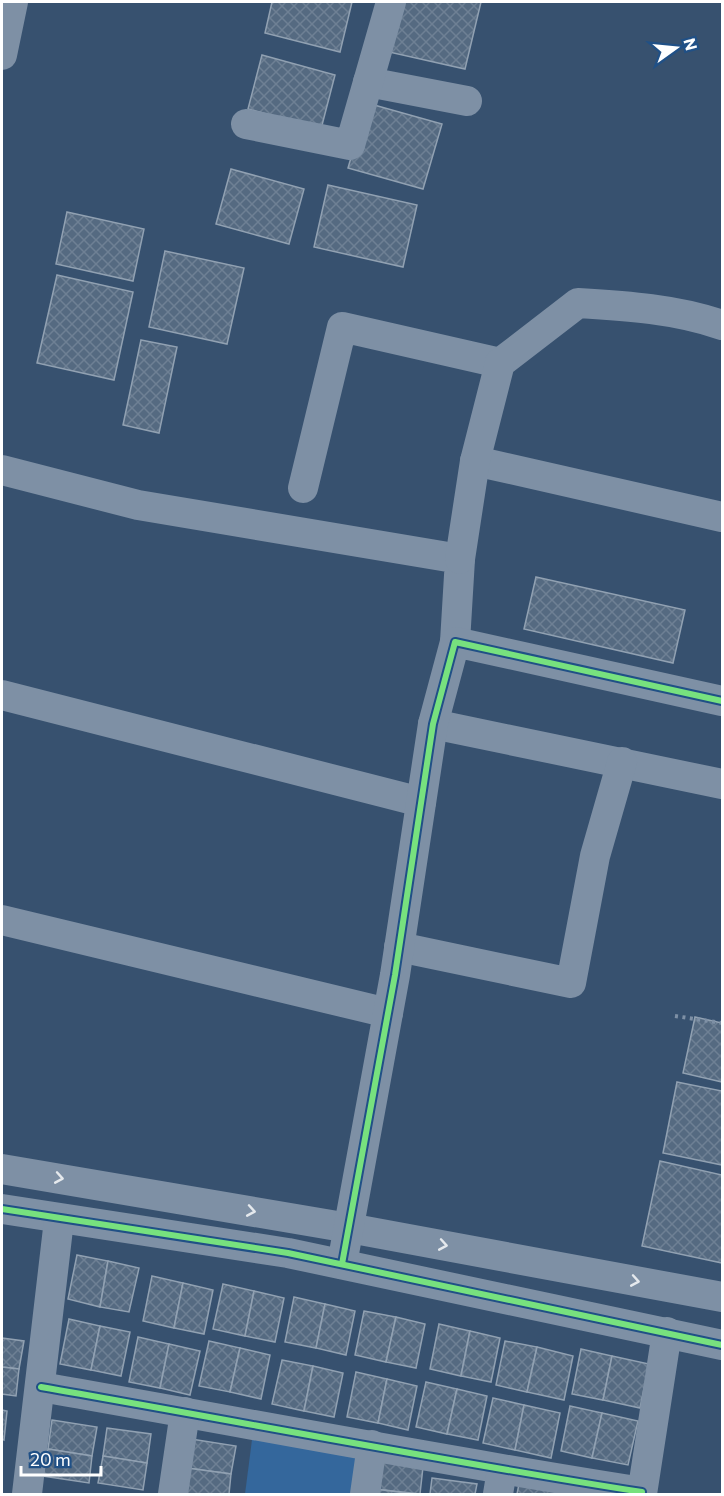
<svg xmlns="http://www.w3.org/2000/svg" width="724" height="1496" viewBox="0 0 724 1496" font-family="Commissioner,sans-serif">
	<defs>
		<pattern id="building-cross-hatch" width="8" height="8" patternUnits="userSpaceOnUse" patternTransform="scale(1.5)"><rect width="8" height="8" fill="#556a81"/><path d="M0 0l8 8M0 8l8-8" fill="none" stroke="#6e8094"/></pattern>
	</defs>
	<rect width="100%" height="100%" fill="#37516f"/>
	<!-- park -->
	<path fill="#34679c" d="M253,1432L360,1453L354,1494H245Z"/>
	<!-- building -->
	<g fill="url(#building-cross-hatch)" stroke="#91a1b2" stroke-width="1.5">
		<path d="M272,2H352L340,52L265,33Z"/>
		<path d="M401,2H481L465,69L389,52Z"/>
		<path d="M262,55L335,75L321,129L248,109Z"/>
		<path d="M367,103L442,124L423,189L348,168Z"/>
		<path d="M231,169L304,189L289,244L216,224Z"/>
		<path d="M328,185L417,205L403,267L314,247Z"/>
		<path d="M67,212L144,229L133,281L56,264Z"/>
		<path d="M165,251L244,268L227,344L149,327Z"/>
		<path d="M57,275L133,292L114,380L37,363Z"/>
		<path d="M141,340L177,347L159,433L123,425Z"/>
		<path d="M536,577L685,610L673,663L524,629Z"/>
		<path d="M695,1017L722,1023V1082L683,1073Z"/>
		<path d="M677,1082L722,1091V1165L663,1153Z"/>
		<path d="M660,1161L722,1175V1263L642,1246Z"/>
		<path d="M77,1255L108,1261L100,1307L68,1299Z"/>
		<path d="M108,1261L139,1268L129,1312L100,1307Z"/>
		<path d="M152,1276L183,1283L174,1328L143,1321Z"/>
		<path d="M183,1283L213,1290L204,1334L174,1328Z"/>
		<path d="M223,1284L254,1291L245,1336L213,1329Z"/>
		<path d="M254,1291L284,1298L275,1342L245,1336Z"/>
		<path d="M294,1297L325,1304L316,1348L285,1342Z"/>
		<path d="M325,1304L355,1311L346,1355L316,1348Z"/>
		<path d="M364,1311L396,1317L386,1362L355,1355Z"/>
		<path d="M396,1317L425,1324L416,1368L386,1362Z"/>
		<path d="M69,1319L100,1326L91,1370L60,1364Z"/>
		<path d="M439,1324L470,1331L461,1376L430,1369Z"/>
		<path d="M100,1326L130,1332L121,1376L91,1370Z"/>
		<path d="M470,1331L500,1338L491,1382L461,1376Z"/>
		<path d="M138,1337L169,1344L160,1388L129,1382Z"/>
		<path d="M2,1338L24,1341L19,1369L2,1367Z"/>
		<path d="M209,1341L240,1348L230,1392L199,1386Z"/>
		<path d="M505,1341L537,1347L527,1392L496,1385Z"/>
		<path d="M169,1344L200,1351L190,1395L160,1388Z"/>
		<path d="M537,1347L573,1356L564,1400L527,1392Z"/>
		<path d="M240,1348L270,1355L261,1399L230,1392Z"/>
		<path d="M581,1349L612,1356L603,1400L572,1394Z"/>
		<path d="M612,1356L649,1364L640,1408L603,1400Z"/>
		<path d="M282,1360L313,1366L304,1411L272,1404Z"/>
		<path d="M313,1366L343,1373L334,1417L304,1411Z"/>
		<path d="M2,1367L19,1369L16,1396L2,1394Z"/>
		<path d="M356,1372L387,1379L378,1423L347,1417Z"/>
		<path d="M387,1379L417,1386L408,1430L378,1423Z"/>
		<path d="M426,1382L457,1389L447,1434L416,1427Z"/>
		<path d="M457,1389L487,1396L478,1440L447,1434Z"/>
		<path d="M493,1398L524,1405L515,1450L483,1443Z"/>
		<path d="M524,1405L560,1413L551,1458L515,1450Z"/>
		<path d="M570,1406L602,1413L592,1458L561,1451Z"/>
		<path d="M2,1410L7,1411L4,1440L2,1439Z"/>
		<path d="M602,1413L638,1421L628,1465L592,1458Z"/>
		<path d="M52,1420L97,1427L92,1456L48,1449Z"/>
		<path d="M107,1428L151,1434L147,1463L103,1456Z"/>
		<path d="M191,1439L236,1446L231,1474L187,1468Z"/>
		<path d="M48,1449L92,1456L89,1483L43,1476Z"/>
		<path d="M103,1456L147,1463L143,1490L98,1483Z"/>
		<path d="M379,1461L423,1467L420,1494L375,1489Z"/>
		<path d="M187,1468L231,1474L229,1494H183Z"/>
		<path d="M432,1478L477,1484L475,1494H430Z"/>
		<path d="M519,1484L563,1490V1494H517Z"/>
		<path d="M375,1489L413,1494H374Z"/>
	</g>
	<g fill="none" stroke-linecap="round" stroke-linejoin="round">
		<!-- path -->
		<path stroke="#7e90a5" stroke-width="4" stroke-dasharray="3 4.5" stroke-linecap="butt" d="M675,1016L722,1023"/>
		<!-- minor -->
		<g stroke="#7e90a5" stroke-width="30">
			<path d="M2,55L13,2"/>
			<path d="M368,82L467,101"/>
			<path d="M246,124L350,145L391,2"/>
			<path d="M475,461L722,517"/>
			<path d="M2,470L138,505L460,559L455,642"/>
			<path d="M303,488L342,327L500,363"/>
			<path d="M460,559L475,461L500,363L578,303C627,306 676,309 722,325"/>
			<path d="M2,695L421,802"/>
			<path d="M433,724L722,784"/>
			<path d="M2,920L388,1013"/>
			<path d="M399,947L571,983L595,856L622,762"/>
			<path d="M2,1169L349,1228L722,1297"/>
			<path d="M2,1209L288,1253L722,1345"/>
			<path d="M342,1264L395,975L433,724L455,642L722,701"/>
			<path d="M41,1387C242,1422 442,1461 642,1492"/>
			<path d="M27,1494L59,1220"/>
			<path d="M173,1494L185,1412"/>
			<path d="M365,1494L372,1445"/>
			<path d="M498,1494L502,1470"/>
			<path d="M642,1494L667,1332"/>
		</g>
		<defs>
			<g id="cycleway">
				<path d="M2,1209L288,1253L722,1345"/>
				<path d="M342,1264L395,975L433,724L455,642L722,701"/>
				<path d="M41,1387C242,1422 442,1461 642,1492"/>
			</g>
		</defs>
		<!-- cycleway casing -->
		<use href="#cycleway" stroke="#205086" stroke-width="10"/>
		<!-- cycleway -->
		<use href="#cycleway" stroke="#77e17e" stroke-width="6"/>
	</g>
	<!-- one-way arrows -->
	<defs><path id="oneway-chevron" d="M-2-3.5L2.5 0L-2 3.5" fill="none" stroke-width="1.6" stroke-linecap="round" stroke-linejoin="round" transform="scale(1.5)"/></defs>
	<g stroke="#e5e9ed">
		<use href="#oneway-chevron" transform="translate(59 1178) rotate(10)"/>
		<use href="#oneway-chevron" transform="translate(251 1211) rotate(10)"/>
		<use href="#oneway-chevron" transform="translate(443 1245) rotate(10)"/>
		<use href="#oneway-chevron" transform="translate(635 1281) rotate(10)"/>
	</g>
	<!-- border -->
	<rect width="724" height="1496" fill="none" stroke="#ffffff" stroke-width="6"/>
	<!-- north arrow -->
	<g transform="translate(676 48) rotate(75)" stroke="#205086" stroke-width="4.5" paint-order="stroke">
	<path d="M0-4.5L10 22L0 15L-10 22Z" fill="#ffffff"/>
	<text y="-9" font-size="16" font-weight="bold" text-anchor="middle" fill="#ffffff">N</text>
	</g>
	<!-- scale -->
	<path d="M21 1466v9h80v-9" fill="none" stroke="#ffffff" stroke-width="3"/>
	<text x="30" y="1466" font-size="18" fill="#ffffff" stroke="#205086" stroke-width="4.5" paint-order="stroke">20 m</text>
</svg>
